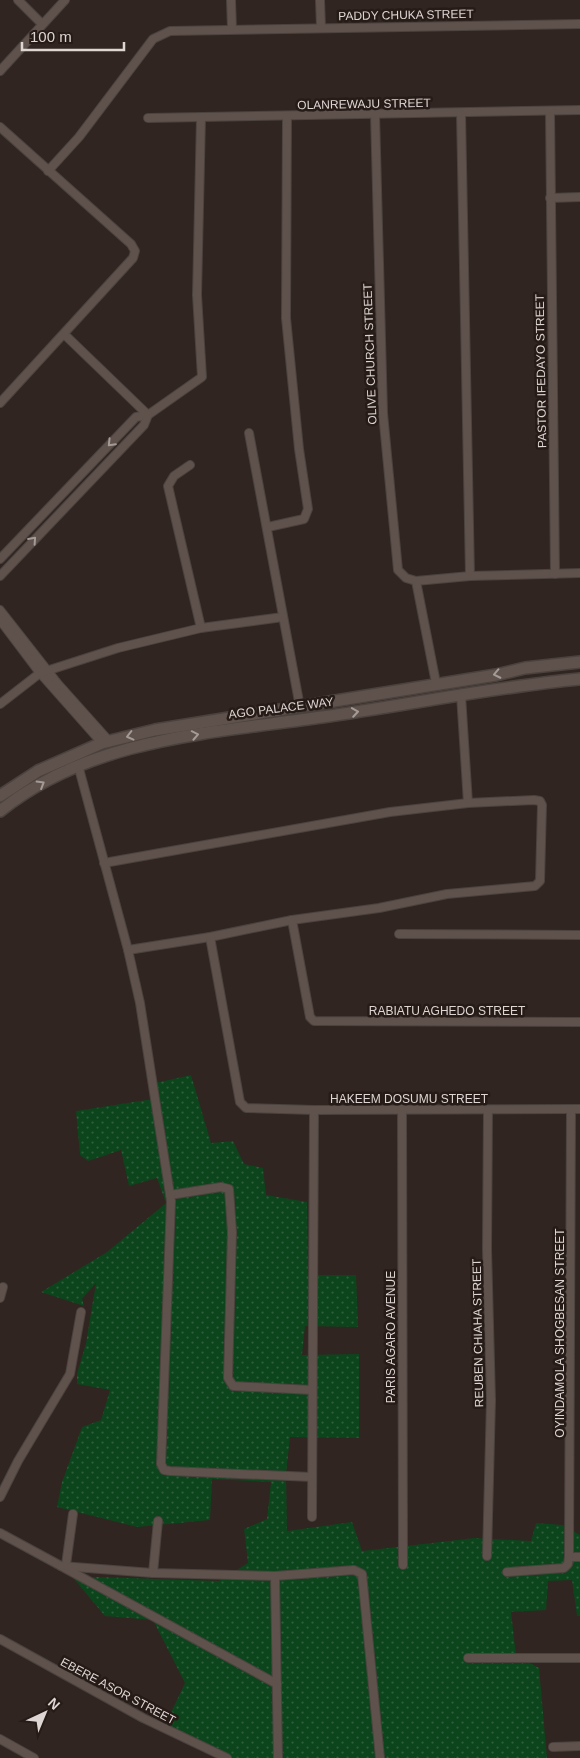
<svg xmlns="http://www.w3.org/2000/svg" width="580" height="1758" viewBox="0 0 580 1758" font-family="Helvetica,sans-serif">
	<defs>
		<pattern id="grass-dots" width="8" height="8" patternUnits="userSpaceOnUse" patternTransform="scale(1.25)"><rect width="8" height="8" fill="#0c441c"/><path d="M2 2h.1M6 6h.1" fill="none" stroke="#2f5e3c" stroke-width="1.8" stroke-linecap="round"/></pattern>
	</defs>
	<rect width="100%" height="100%" fill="#302520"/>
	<!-- grass -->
	<path fill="url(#grass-dots)" d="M191,1075L211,1143L233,1141L244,1164L263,1168L266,1195L307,1202L308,1275H356L358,1327L305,1326L302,1355L359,1354V1438L290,1437L286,1474L287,1531L352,1522L362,1551L475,1538L531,1541L536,1523L563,1525L580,1535V1616H577L572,1580L548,1581L546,1610L511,1612L516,1655L539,1668L547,1758H221L165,1725L185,1683L153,1620L105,1616L74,1579L98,1577L219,1581L248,1563L244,1529L267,1519L271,1482L212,1479L210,1520L137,1527L57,1507L62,1482L82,1427L101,1420L110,1390L77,1384V1374L86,1343L96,1283L82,1299L84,1306L41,1292L107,1252L166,1203L157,1178L129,1186L121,1150L88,1161L80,1155L76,1111L153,1099L155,1083Z"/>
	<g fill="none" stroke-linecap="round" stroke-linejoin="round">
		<defs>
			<g id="street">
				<path d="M18,0L42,24"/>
				<path d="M231,0L232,29"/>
				<path d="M320,0L321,27"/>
				<path d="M0,71L65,0"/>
				<path d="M550,111L555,574"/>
				<path d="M461,113L470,576"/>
				<path d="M375,114L383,413L398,570L406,578L416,581L470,576L580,573"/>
				<path d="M148,118L580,110"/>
				<path d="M0,127L131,244L135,251L133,258L0,403"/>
				<path d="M48,171L79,137L153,39L170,31L580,24"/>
				<path d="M550,198L580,197"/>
				<path d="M64,334L148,415"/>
				<path d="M249,433L300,707"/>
				<path d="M190,465L174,476L168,486L201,628"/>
				<path d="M268,527L304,519L308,509L299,449L286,318L287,117"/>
				<path d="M0,559L136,417L148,415L202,377L197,295L201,118"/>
				<path d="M0,576L144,425L148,415"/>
				<path d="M416,581L436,683"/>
				<path d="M0,610L58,684L109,741"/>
				<path d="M0,620L40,673L102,743"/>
				<path d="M461,695L468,803"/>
				<path d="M0,704L40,673L118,648L201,628L283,617"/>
				<path d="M78,765L128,950L140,1003L171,1201L161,1464L164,1470L170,1471L312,1477"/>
				<path d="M104,863L390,812L468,803L534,800L540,801L542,805L540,881L535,886L447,894L379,908L292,920L210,937L128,950"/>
				<path d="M292,920L310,1017L314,1021L580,1022"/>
				<path d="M399,934L580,935"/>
				<path d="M210,937L240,1102L246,1108L314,1110L580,1109"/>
				<path d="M402,1109L403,1565"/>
				<path d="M170,1195L221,1187L229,1189L232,1232L228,1378L233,1386L312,1390"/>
				<path d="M0,1298L3,1287"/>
				<path d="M0,1497L18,1461L70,1374L81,1312"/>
				<path d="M312,1517L314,1110"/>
				<path d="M0,1533L61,1566L153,1573L275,1576L354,1570L362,1574L380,1758"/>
				<path d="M487,1556L491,1400L487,1249L488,1110"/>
				<path d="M569,1557H580"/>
				<path d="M66,1565L73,1514"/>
				<path d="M61,1566L277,1684"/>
				<path d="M507,1572L564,1568L568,1564L569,1557L571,1109"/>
				<path d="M153,1573L158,1521"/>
				<path d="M275,1576L278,1758"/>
				<path d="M0,1639L143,1718L227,1758"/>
				<path d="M468,1658H580"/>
				<path d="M0,1739L34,1758"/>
				<path d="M553,1747L580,1746"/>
			</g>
			<g id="secondary">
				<path d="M0,796L38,771L102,743L155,730L496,675L525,668L580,662"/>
				<path d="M0,811C91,738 212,733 322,717C408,705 493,687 580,679"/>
			</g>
		</defs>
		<!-- street casing -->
		<use href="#street" stroke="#4b423e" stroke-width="10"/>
		<!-- secondary casing -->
		<use href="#secondary" stroke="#4b423e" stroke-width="14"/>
		<!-- street -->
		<use href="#street" stroke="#5f524c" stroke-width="8"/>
		<!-- secondary -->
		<use href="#secondary" stroke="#5f524c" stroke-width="11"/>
	</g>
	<!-- one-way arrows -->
	<defs><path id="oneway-chevron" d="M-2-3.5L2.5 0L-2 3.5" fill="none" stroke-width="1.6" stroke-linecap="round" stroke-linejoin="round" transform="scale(1.25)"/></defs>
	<g stroke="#a59b96">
		<use href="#oneway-chevron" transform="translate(111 443) rotate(134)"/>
		<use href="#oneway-chevron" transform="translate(33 540) rotate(-48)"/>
		<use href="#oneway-chevron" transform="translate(497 674) rotate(168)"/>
		<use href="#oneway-chevron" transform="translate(355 712) rotate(-9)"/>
		<use href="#oneway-chevron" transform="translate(195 735) rotate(-11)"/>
		<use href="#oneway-chevron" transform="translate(130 736) rotate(166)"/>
		<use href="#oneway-chevron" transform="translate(41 784) rotate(-31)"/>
	</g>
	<g text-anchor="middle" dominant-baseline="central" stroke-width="5" stroke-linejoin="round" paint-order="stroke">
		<!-- street labels -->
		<g font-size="12" fill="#ded6d3" stroke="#261b17">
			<text transform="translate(406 15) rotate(-1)">PADDY CHUKA STREET</text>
			<text transform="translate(364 104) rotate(-1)">OLANREWAJU STREET</text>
			<text transform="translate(370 354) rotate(-92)">OLIVE CHURCH STREET</text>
			<text transform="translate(541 371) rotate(-91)">PASTOR IFEDAYO STREET</text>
			<text transform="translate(281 708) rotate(-7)">AGO PALACE WAY</text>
			<text x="447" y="1011">RABIATU AGHEDO STREET</text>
			<text x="409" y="1099">HAKEEM DOSUMU STREET</text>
			<text transform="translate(478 1333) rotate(-91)">REUBEN CHIAHA STREET</text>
			<text transform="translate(560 1333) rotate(-90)">OYINDAMOLA SHOGBESAN STREET</text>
			<text transform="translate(391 1337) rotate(-90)">PARIS AGARO AVENUE</text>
			<text transform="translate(118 1691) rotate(28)">EBERE ASOR STREET</text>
		</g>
	</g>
	<!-- north arrow -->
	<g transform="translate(45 1713) rotate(44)" stroke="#261b17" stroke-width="4" paint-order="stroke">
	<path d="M0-4L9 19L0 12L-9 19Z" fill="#ded6d3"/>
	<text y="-8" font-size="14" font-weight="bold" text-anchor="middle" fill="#ded6d3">N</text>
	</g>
	<!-- scale -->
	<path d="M22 42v8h102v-8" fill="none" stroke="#ded6d3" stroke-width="2.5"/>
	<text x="30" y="42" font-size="15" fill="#ded6d3" stroke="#261b17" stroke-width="4" paint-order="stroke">100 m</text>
</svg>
